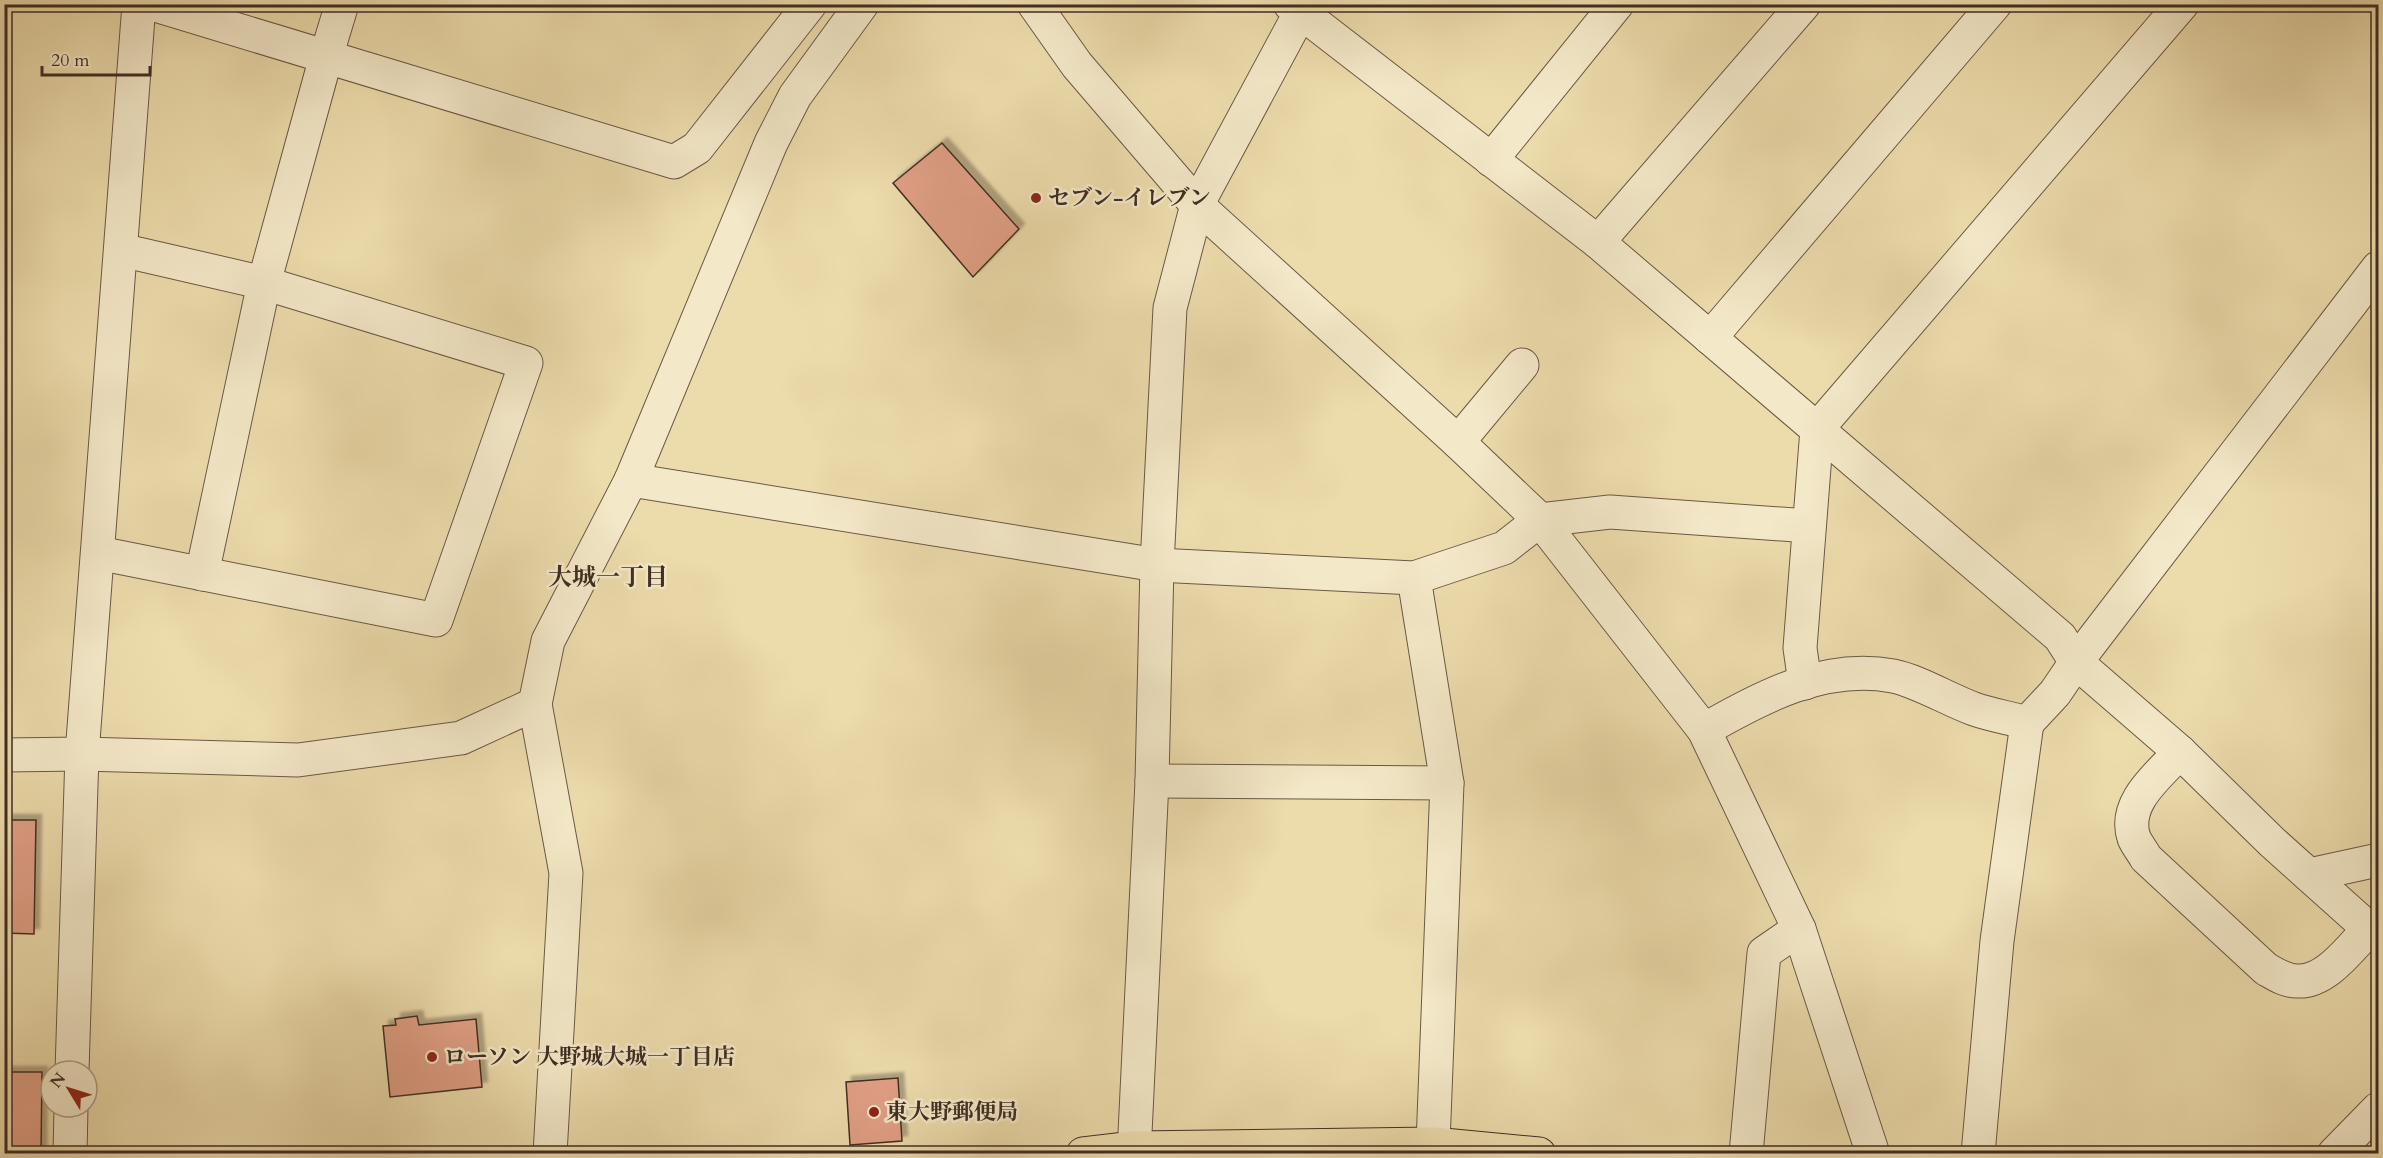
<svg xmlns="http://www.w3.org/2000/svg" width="2383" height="1158" viewBox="0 0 2383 1158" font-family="Cardo,'Noto Serif JP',serif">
	<defs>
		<filter id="shadow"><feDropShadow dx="5.5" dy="-5.5" stdDeviation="1.5" flood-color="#0004"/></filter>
	</defs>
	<rect width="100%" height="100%" fill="#ecdbab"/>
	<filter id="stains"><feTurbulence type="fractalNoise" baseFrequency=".00333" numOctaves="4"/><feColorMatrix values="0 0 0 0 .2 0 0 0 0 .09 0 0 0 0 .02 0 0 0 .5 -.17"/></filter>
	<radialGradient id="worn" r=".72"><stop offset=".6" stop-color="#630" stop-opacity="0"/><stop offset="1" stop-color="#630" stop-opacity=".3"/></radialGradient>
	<!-- building -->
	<g fill="#e09f85" stroke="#402e23" stroke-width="1.5" filter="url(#shadow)">
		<path d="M942,143L1019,229L973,277L893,183Z"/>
		<path d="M4,820H36L34,934L4,933Z"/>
		<path d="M417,1016L419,1025L476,1019L482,1087L390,1097L383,1026L396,1025L395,1019Z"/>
		<path d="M4,1072H42L41,1154H4Z"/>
		<path d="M898,1078L902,1141L850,1145L846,1082Z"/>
	</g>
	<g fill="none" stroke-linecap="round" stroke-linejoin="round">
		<defs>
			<g id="minor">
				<path d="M152,4L674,162L697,148L810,4"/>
				<path d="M1034,4L1077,65L1197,205L1458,442L1540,520L1704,730L1799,929L1873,1154"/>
				<path d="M1290,4L1598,242L2060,637L2076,662L2180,752L2272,842L2378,937"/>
				<path d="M1491,160L1617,4"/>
				<path d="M1598,242L1804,4"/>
				<path d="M1710,338L1995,4"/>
				<path d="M1458,442L1522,365"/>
				<path d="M631,480L1157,565L1414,578L1504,548L1540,520L1610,512L1809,526"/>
				<path d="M98,553L436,620L526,363L264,283L121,250"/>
				<path d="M202,574L264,283L326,57L342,4"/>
				<path d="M1414,578L1447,783L1433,1144"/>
				<path d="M1805,683L1800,648L1817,429L2182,4"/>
				<path d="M1704,730C1761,697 1825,663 1893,676C1918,681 1949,700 1974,709C1991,715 2010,718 2027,723L2055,693L2076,662L2378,268"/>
				<path d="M2180,752C2159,775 2122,803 2134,838C2137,845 2143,852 2146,858L2266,969C2275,974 2285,981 2297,981C2326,983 2351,947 2369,929"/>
				<path d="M4,755L82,754L298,760L461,738L535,704"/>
				<path d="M1152,781L1447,783"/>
				<path d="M2309,875L2378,860"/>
				<path d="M72,1071L82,754L139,4"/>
				<path d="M70,1154L71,1107"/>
				<path d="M550,1154L566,873L535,704L548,641L631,480L771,143L795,96L862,4"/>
				<path d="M1134,1154L1152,781L1157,565L1170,308L1197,205L1305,4"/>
				<path d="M1746,1154L1764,953L1799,929"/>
				<path d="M1978,1154L1997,941L2027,723"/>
				<path d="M2334,1154L2378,1109"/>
			</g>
			<path id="major" d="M1083,1154L1134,1148L1433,1144L1539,1154"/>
		</defs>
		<!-- minor casing -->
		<use href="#minor" stroke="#6b5945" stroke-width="35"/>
		<!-- major casing -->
		<use href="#major" stroke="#402e23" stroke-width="35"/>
		<!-- minor -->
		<use href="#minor" stroke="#f3e8c8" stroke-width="33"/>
		<!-- major -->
		<use href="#major" stroke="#ecdbab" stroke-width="33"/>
	</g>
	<!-- markers -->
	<g fill="#8f2418" stroke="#f3e8c8" stroke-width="2">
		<circle cx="1036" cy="198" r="6"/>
		<circle cx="432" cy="1057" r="6"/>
		<circle cx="874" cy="1112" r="6"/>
	</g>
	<g text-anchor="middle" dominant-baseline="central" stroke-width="5" stroke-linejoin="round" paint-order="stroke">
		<!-- poi labels -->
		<g font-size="22" font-weight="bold" fill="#402e23" stroke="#f3e8c8" text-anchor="start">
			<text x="1048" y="198">セブン-イレブン</text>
			<text x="444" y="1057">ローソン 大野城大城一丁目店</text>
			<text x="886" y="1112">東大野郵便局</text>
		</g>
		<!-- neighbourhood labels -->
		<g font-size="24" font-weight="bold" fill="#402e23" stroke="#f3e8c8">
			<text x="608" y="577">大城一丁目</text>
		</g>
	</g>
	<!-- margin -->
	<rect width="2383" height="1158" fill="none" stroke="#ecdbab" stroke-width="24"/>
	<rect x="6" y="6" width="2371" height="1146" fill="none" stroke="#402e23" stroke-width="3"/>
	<rect x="12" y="12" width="2359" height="1134" fill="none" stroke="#402e23" stroke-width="1.5"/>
	<!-- north arrow -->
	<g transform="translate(69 1089) rotate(308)"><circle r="28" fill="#f3e8c8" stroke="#ab9e86" stroke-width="1.5"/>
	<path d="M0-4.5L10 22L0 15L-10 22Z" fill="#8f2418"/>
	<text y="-9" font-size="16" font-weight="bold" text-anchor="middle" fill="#402e23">N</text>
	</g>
	<!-- scale -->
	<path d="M42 66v9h108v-9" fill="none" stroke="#402e23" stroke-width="3"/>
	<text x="51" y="66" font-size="18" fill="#402e23" stroke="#f3e8c8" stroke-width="4.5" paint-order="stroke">20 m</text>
	<rect width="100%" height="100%" filter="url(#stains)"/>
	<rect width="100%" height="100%" fill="url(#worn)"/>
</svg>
